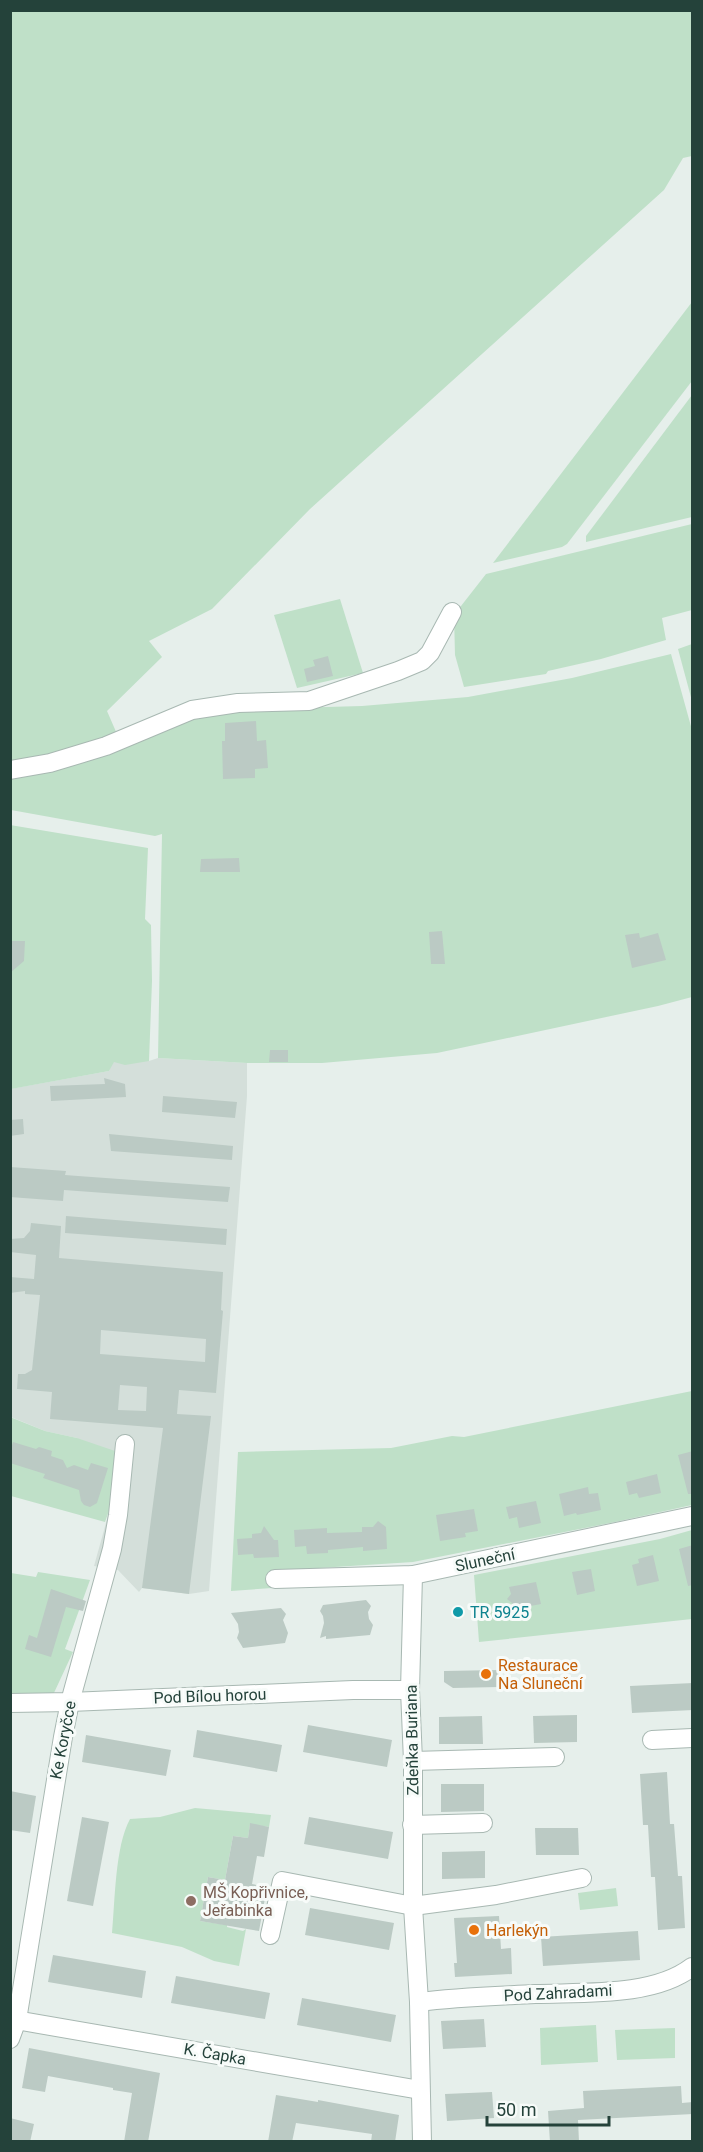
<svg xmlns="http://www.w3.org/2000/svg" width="703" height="2152" viewBox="0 0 703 2152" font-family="Roboto,sans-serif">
	<rect width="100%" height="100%" fill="#e6efeb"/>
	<!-- built -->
	<path fill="#d4dfda" d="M158,1058L247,1063V1096L209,1591L189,1594L142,1588L139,1592L118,1570L94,1566L111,1505L77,1438L45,1431L11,1417L10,1089L109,1071L113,1061H149Z"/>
	<!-- green -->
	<g fill="#bfe0c8">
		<path d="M11,11H692V156L683,158L664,190L310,509L212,609L149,641L162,657L107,711L117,734L55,754L11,762Z"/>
		<path d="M692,302V381L567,544L562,547L493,563Z"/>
		<path d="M692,395V517L586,542V536Z"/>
		<path d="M692,524V610L662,618L666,640L601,659L548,671L546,674L464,687L455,655L454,615L486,574Z"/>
		<path d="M340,599L363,673L297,688L274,615Z"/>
		<path d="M692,644V701L678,649Z"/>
		<path d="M671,654L692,730V997L658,1006L437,1053L322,1063H247L158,1058L162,834L155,836L11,810V776L203,713L255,709L362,706L468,697L572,678Z"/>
		<path d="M10,825L148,848L145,919L151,925L152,981L149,1061L125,1065L114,1062L109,1071L11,1089Z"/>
		<path d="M692,1391V1505L615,1522L413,1562L272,1571V1588L231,1591L238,1452L391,1448L452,1436L464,1437Z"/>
		<path d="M10,1417L45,1431L77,1438L115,1451L116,1456L111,1505L105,1522L11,1496Z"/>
		<path d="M692,1530V1619L479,1642L474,1575L660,1539Z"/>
		<path d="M38,1572L90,1580L65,1649L73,1652L53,1695L11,1696V1573L36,1577Z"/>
		<path d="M195,1808L271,1815L269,1827L250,1824L248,1838L233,1836L225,1880L208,1877L200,1921L227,1925V1927L243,1931L246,1929L239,1966L214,1961L182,1947L112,1933C115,1902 115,1846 130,1819L160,1817Z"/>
		<path d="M616,1888L618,1906L580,1910L578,1893Z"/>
		<path d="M596,2025L598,2062L541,2065L540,2028Z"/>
		<path d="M675,2028V2058L617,2060L615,2030Z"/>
	</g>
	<!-- building -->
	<g fill="#bbcac4" fill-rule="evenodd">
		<path d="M328,656L333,676L307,682L304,669L315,666L313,660Z"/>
		<path d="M256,721L257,741L266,740L268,768L255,769V778L223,779L222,741H225V723Z"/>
		<path d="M239,858L240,872H200L201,859Z"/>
		<path d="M442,931L445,964H431L429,932Z"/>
		<path d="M639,933L640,938L658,933L666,960L632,968L625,935Z"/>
		<path d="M10,941H25L24,961L10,973Z"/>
		<path d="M270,1050H288V1062H269Z"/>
		<path d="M104,1078L125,1084L126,1097L51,1101L50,1086L105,1084Z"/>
		<path d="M163,1096L237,1102L235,1118L162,1112Z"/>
		<path d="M23,1119L24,1134L10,1136V1120Z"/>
		<path d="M109,1134L233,1146L232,1160L111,1151Z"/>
		<path d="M10,1167L66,1171L65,1175L78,1176L230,1187L228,1202L64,1190L63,1201L10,1197Z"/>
		<path d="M66,1216L227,1229L226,1245L65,1233Z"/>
		<path d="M31,1223L61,1226L59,1258L223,1272L221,1310L223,1311L216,1393L179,1390L177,1414L211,1416L189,1594L142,1588L163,1428L50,1419L52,1392L17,1389L18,1374H25L32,1370L40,1295L25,1294V1291L10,1293V1277L34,1279L36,1255L10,1252V1239L24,1238L30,1231ZM101,1330L206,1339L205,1362L100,1354ZM120,1385L147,1387L146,1411L118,1410Z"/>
		<path d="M13,1442L36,1449L39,1447L52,1451L51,1456L63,1460L67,1468L74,1465L88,1470L91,1463L108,1468L97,1503L90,1507L84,1505L81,1501L79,1490L43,1478L45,1474L10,1463V1451Z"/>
		<path d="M693,1451V1494H688L678,1455Z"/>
		<path d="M657,1474L661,1493L639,1498L637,1493L629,1495L626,1482Z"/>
		<path d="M588,1487L589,1494L598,1493L601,1510L577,1515L576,1513L564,1516L559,1494Z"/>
		<path d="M536,1501L541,1523L519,1528L517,1517L509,1519L506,1507Z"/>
		<path d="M474,1509L478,1531L465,1533L466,1537L440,1541L436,1515Z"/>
		<path d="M378,1521L386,1527L387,1549L363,1551V1547L328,1550V1553L307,1554L306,1546L295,1547L294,1530L327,1528V1533L362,1532V1527H373Z"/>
		<path d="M264,1526L274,1540H278L279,1557L254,1558L253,1554L238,1555L237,1539L252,1538V1534L261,1533Z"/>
		<path d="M693,1545V1585L688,1586L679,1549Z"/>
		<path d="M653,1555L659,1581L637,1586L632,1565L639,1563L638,1559Z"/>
		<path d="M591,1569L595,1591L577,1595L572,1572Z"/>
		<path d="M536,1582L541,1604L514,1609L512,1603L507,1599L511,1594L509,1587Z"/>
		<path d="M51,1589L86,1601L83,1611L66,1607L51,1657L25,1649L29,1635L37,1638Z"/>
		<path d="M366,1600L371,1606L368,1612L369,1619L373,1625L370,1635L326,1639V1636L320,1638L324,1623L323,1616L320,1611L323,1605Z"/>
		<path d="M281,1608L286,1614L283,1620L288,1633L285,1643L243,1648L237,1638L239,1632L238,1624L231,1613Z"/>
		<path d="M499,1670V1687L453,1688L444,1682V1671Z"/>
		<path d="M693,1683V1710L632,1713L630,1686Z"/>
		<path d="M577,1715V1742L534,1743L533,1716Z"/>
		<path d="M482,1716L483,1744H439V1717Z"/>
		<path d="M308,1725L392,1740L387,1767L303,1752Z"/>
		<path d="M197,1730L282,1745L277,1772L193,1757Z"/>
		<path d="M86,1735L171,1750L166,1776L82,1762Z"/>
		<path d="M667,1772L670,1824H674L678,1876H682L685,1928L658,1930L655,1877H651L648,1825H643L640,1774Z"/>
		<path d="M441,1784H484V1811L441,1812Z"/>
		<path d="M10,1791L36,1796L30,1833L10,1830Z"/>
		<path d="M82,1817L109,1822L93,1906L67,1901Z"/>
		<path d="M309,1817L393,1832L388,1859L304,1844Z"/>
		<path d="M250,1823L269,1827L264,1857L257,1856L252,1884L267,1887L259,1931L200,1921L208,1877L225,1880L233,1836L248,1838Z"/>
		<path d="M535,1828H578L579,1855H536Z"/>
		<path d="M485,1851V1878L442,1879V1852Z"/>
		<path d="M310,1908L394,1923L389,1950L305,1935Z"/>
		<path d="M499,1916L501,1949L511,1948L512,1974L455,1977L454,1963H457L454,1918Z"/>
		<path d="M638,1931L640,1960L543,1966L541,1937Z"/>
		<path d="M53,1955L146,1971L142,1998L48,1982Z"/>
		<path d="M176,1976L270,1993L265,2019L171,2003Z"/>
		<path d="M302,1998L396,2015L391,2042L297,2025Z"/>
		<path d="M484,2019L486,2047L443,2049L441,2021Z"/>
		<path d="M29,2048L160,2073L148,2142H124L132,2093L113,2090V2088L48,2076L45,2092L22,2088Z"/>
		<path d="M681,2086L682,2103L693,2102V2114L578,2120L579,2142H550L548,2111L584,2108L583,2091Z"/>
		<path d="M492,2092L494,2118L447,2121L445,2094Z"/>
		<path d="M276,2095L318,2102V2100L399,2115L395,2142H371L372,2134L296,2123L292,2142H268Z"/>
		<path d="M10,2118L34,2124L30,2142H10Z"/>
	</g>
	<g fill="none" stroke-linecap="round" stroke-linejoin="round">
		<defs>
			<g id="street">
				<path d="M10,770L50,763L106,746L192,710L238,703L309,701L398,671L422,661L430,653L452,612"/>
				<path d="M413,1575L410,1690L413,1761V1906L419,2002L422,2142"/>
				<path d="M275,1579L413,1575L692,1516"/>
				<path d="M10,1703L70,1702L353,1690H410"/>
				<path d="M652,1740L692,1738"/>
				<path d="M413,1761L555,1757"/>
				<path d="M412,1825L483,1823"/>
				<path d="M270,1935L282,1881L413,1906L496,1895L582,1878"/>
				<path d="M419,2002C457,1997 497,1996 535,1994C584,1992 653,1997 692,1967"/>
				<path d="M10,2019L420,2090"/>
				<path d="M10,2039L17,2020L63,1737L70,1702L112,1549L118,1515L125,1444"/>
			</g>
		</defs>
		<!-- street casing -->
		<use href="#street" stroke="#a8b8b2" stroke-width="20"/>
		<!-- street -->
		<use href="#street" stroke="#fff" stroke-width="18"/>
	</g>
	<!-- markers -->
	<circle fill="#0f9aa8" stroke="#f7fbf9" stroke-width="2" cx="458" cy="1612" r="6"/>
	<g fill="#e8710a" stroke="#f7fbf9" stroke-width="2">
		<circle cx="486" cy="1674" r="6"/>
		<circle cx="474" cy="1930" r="6"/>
	</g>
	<circle fill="#8d6e63" stroke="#f7fbf9" stroke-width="2" cx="191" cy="1901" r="6"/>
	<g text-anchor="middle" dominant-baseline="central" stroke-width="6" stroke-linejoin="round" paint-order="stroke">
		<!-- street labels -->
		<g font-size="16" fill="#24423a" stroke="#f7fbf9">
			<text transform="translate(485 1560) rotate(-12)">Sluneční</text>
			<text transform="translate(210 1696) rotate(-2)">Pod Bílou horou</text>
			<text transform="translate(63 1740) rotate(-79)">Ke Koryčce</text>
			<text transform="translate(412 1740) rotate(-91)">Zdeňka Buriana</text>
			<text transform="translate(558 1993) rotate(-3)">Pod Zahradami</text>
			<text transform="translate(215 2054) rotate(10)">K. Čapka</text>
		</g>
		<!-- culture labels -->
		<g font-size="16" fill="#0d838f" stroke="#f7fbf9" text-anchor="start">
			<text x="470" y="1612">TR 5925</text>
		</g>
		<!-- food labels -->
		<g font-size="16" fill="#c56008" stroke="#f7fbf9" text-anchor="start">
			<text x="498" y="1665">Restaurace<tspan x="498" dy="18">Na Sluneční</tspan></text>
			<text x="486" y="1930">Harlekýn</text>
		</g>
		<!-- education labels -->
		<g font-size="16" fill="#785e54" stroke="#f7fbf9" text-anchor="start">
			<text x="203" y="1892">MŠ Kopřivnice,<tspan x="203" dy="18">Jeřabinka</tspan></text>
		</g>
	</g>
	<!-- border -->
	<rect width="703" height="2152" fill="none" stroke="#24423a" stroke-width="24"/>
	<!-- scale -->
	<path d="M487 2116v9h122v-9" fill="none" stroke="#24423a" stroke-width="3"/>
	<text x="496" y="2116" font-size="18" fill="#24423a" stroke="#f7fbf9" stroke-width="4.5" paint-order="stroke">50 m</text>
</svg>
